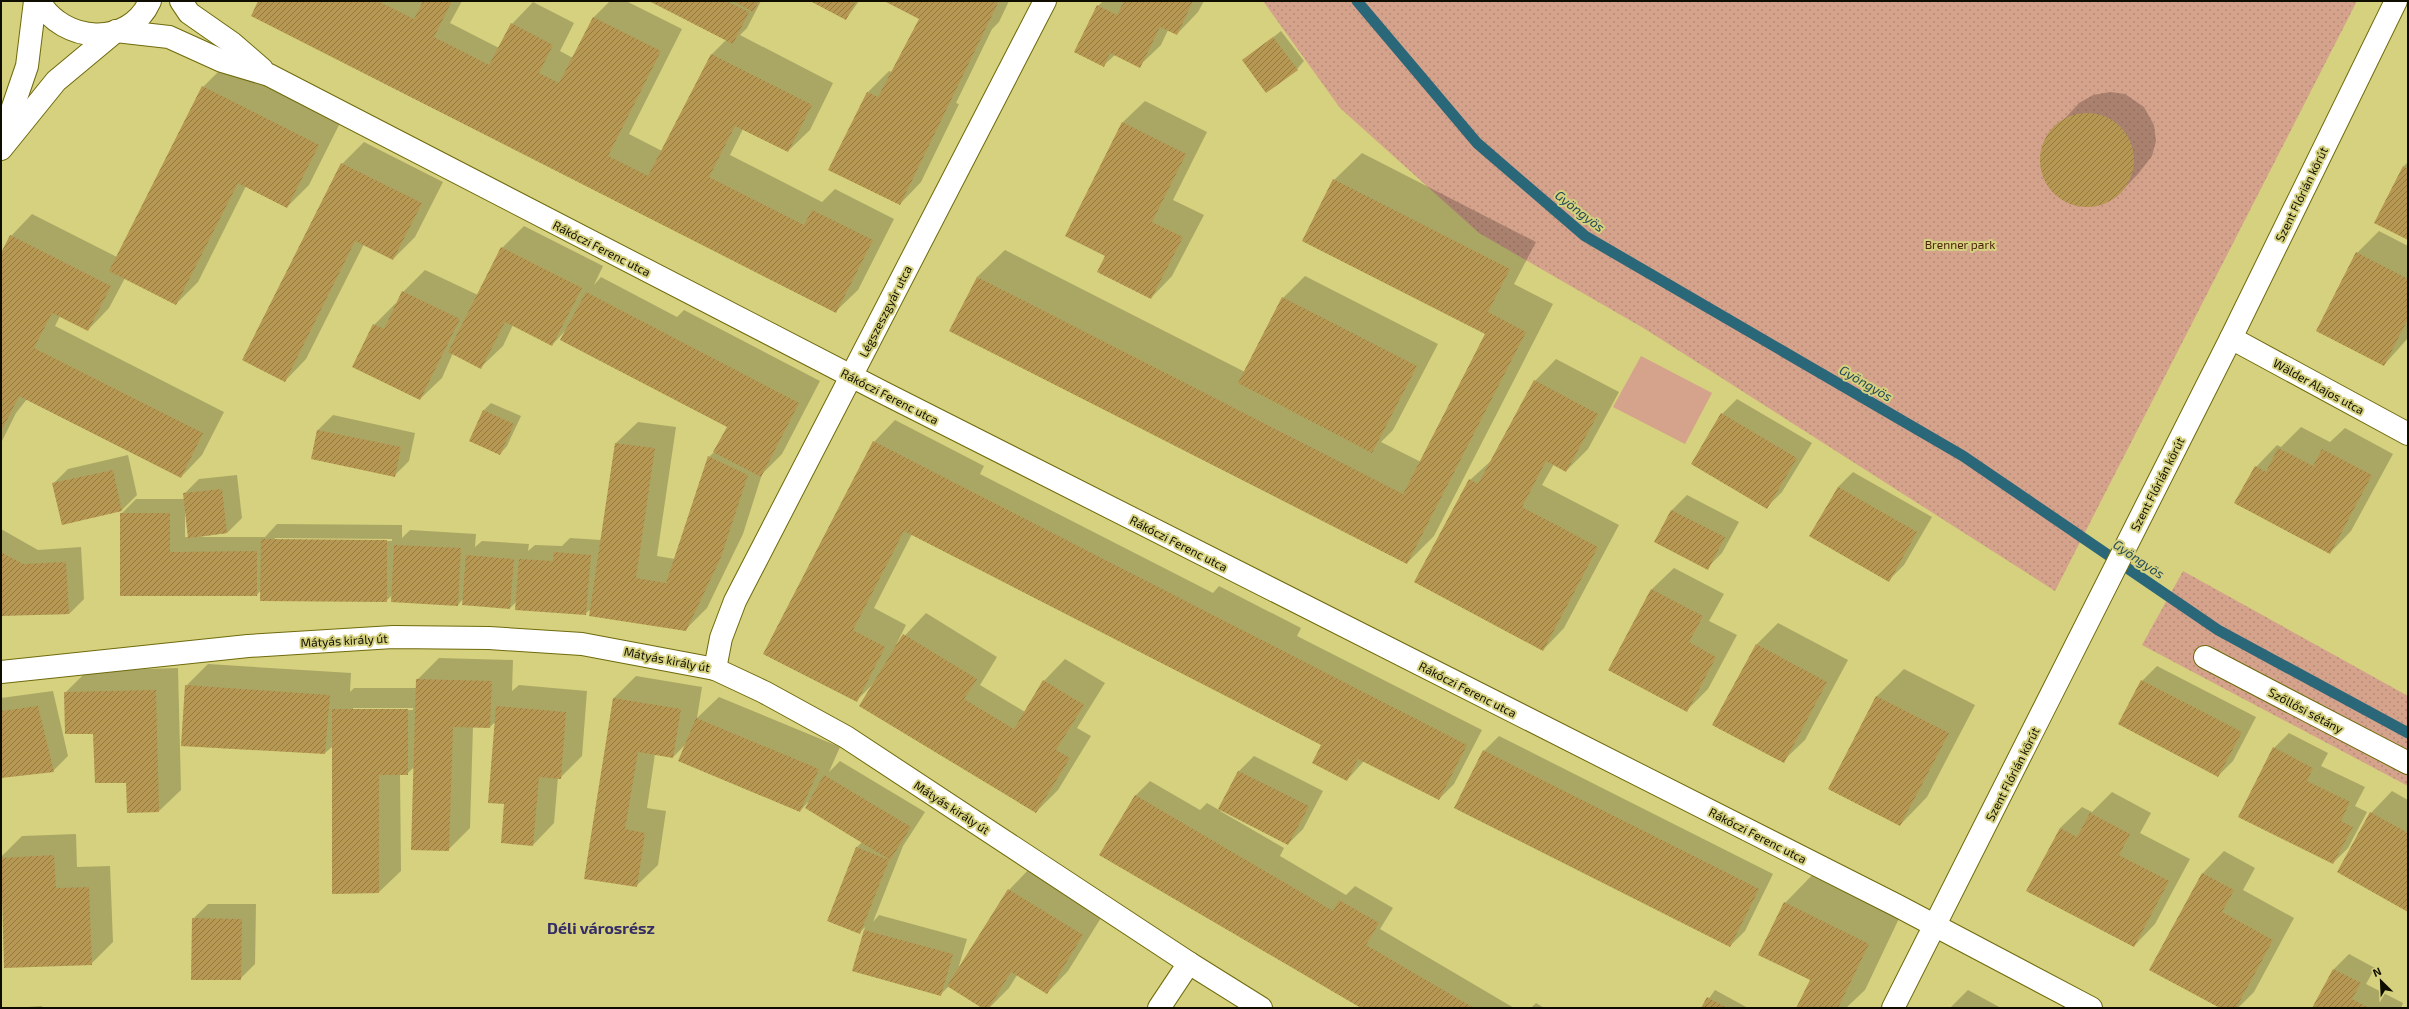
<svg xmlns="http://www.w3.org/2000/svg" width="2409" height="1009" viewBox="0 0 2409 1009" font-family="'Exo 2',sans-serif">
	<defs>
		<pattern id="park-dots" width="8" height="8" patternUnits="userSpaceOnUse"><rect width="8" height="8" fill="#d5a28b"/><path d="M2 2h.1M6 6h.1" fill="none" stroke="#b68a76" stroke-width="1.8" stroke-linecap="round"/></pattern>
		<pattern id="building-hatch" width="6" height="6" patternUnits="userSpaceOnUse"><rect width="6" height="6" fill="#b69853"/><path d="M-1 1l2-2M0 6l6-6M5 7l2-2" fill="none" stroke="#927a42"/></pattern>
	</defs>
	<rect width="100%" height="100%" fill="#d5d17e"/>
	<!-- park -->
	<g fill="url(#park-dots)">
		<path d="M1263,1H2357L2055,591L1645,329L1479,233L1340,108Z"/>
		<path d="M2183,571L2408,696V786L2142,645Z"/>
	</g>
	<!-- pitch -->
	<path fill="#d5a28b" d="M1641,356L1712,393L1685,444L1613,407Z"/>
	<!-- shadow -->
	<g fill="#0003" fill-rule="evenodd">
		<path d="M259,1H462L450,23L499,48L512,24L533,2L574,23L560,51L573,58L594,17L610,1H626L682,29L629,134L662,151L712,54L726,40L651,1H761L747,28L740,35L833,83L810,130L788,151L743,129L730,155L822,202L835,189L894,219L858,290L836,311Z"/>
		<path d="M812,1H859L846,19Z"/>
		<path d="M886,1H1009L999,22L992,29L956,103L959,104L921,182L900,204L868,92L889,71L892,72L921,19Z"/>
		<path d="M1103,1H1204L1198,12L1177,34L1168,30L1161,45L1139,66L1115,55L1104,65L1098,6Z"/>
		<path d="M1281,31L1304,61L1297,69L1243,61Z"/>
		<path d="M225,65L340,123L309,185L287,207L246,186L198,282L176,304L125,278L109,308L88,330L60,316L55,326L224,412L202,455L181,477L27,399L16,413L1,443V255L11,236L32,214L117,257L203,87Z"/>
		<path d="M2110,92L2125,94L2144,107L2154,125L2156,141L2152,156L2138,174L2116,197L2102,204L2086,207L2063,200L2051,190L2042,171L2041,155L2047,138L2079,103L2093,95Z"/>
		<path d="M1145,101L1207,132L1173,200L1204,215L1172,276L1151,298L1106,256L1066,236L1123,122Z"/>
		<path d="M364,142L443,182L415,237L393,259L364,244L306,359L285,381L342,164Z"/>
		<path d="M1362,153L1536,242L1514,284L1553,304L1434,536L1407,563L977,277L1005,250L1245,372L1283,298L1305,276L1438,344L1393,430L1381,442L1421,462L1487,334L1334,180Z"/>
		<path d="M2408,162V239L2403,167Z"/>
		<path d="M524,226L603,266L594,285L601,277L677,317L684,310L820,381L782,454L762,474L743,534L707,608L685,630L591,609L585,614L517,601L510,608L463,599L458,605L392,595L386,601L261,590L257,595H121V514L136,499H185L184,494L199,479L237,475L242,518L227,533L199,537H265L277,524L402,525V538L410,530L476,534L475,547L482,541L529,544L528,551L535,545L562,546L570,538L601,540L616,443L638,422L676,427L657,556L675,559L709,457L716,450L728,427L565,331L552,345L513,325L503,346L481,367L453,353L442,378L420,399L374,325L396,303L397,304L403,292L425,270L478,295L502,248ZM185,513H186L189,537H185ZM275,538L392,539V541L275,540Z"/>
		<path d="M2379,231L2408,246V338L2384,365L2357,253Z"/>
		<path d="M1556,359L1619,392L1588,449L1566,471L1554,464L1542,485L1619,525L1564,628L1543,650L1470,480L1493,459L1535,381Z"/>
		<path d="M1737,399L1812,443L1782,492L1767,507L1722,414Z"/>
		<path d="M491,403L521,416L507,446L500,454L484,410Z"/>
		<path d="M333,415L415,433L409,461L394,476L312,458L318,430Z"/>
		<path d="M895,420L984,466L980,474L1213,593L1219,586L1301,628L1297,636L1482,730L1454,784L1439,799L1364,761L1347,780L1322,744L912,534L874,608L906,625L896,645L926,613L997,657L980,685L1025,712L1044,681L1065,659L1105,683L1077,728L1091,736L1058,790L1036,812L873,684L856,701L764,654L874,442Z"/>
		<path d="M2301,427L2330,442L2345,428L2393,454L2351,531L2330,553L2256,467L2277,445L2281,447Z"/>
		<path d="M128,455L137,495L122,510L62,524L53,484L68,469Z"/>
		<path d="M1853,472L1932,517L1904,565L1889,580L1811,536L1838,487Z"/>
		<path d="M1687,495L1739,522L1722,553L1707,568L1656,542L1672,510Z"/>
		<path d="M1,529L38,550L81,547L84,599L69,614L1,615Z"/>
		<path d="M1674,568L1724,594L1709,621L1737,635L1708,689L1687,710L1610,670L1652,589Z"/>
		<path d="M1778,623L1848,660L1805,740L1783,761L1714,725L1757,644Z"/>
		<path d="M439,658L513,660L512,691L519,685L587,691L582,756L560,778L558,777L554,823L533,845L505,803L496,721L490,727L473,726L470,828L448,850L415,766L407,774H400L401,871L379,892L333,746L325,753L186,686L208,664L351,673L350,692L354,688H417V680ZM353,708H413V710H353Z"/>
		<path d="M2157,666L2256,717L2233,761L2218,776L2142,681Z"/>
		<path d="M178,668L181,790L159,811L94,733L65,693L87,671Z"/>
		<path d="M1904,669L1975,705L1927,797L1900,825L1829,788L1877,696Z"/>
		<path d="M636,676L702,687L697,718L719,697L840,747L829,772L840,761L925,812L903,846L873,922L879,915L967,939L958,969L1009,890L1030,868L1104,913L1068,971L1047,993L1017,975L1009,988L989,1008H984L949,986L940,995L853,971L865,927L859,933L828,920L857,847L862,842L808,802L800,811L687,743L673,757L655,754L647,808L666,811L658,865L636,886L585,878L614,698Z"/>
		<path d="M53,691L68,756L53,771L1,777V698Z"/>
		<path d="M2289,733L2328,753L2321,766L2365,787L2355,806L2367,812L2348,848L2333,863L2274,748Z"/>
		<path d="M1499,736L1773,874L1745,931L1730,946L1484,751Z"/>
		<path d="M1254,756L1323,791L1303,829L1288,844L1221,809L1220,811L1284,848L1280,856L1346,895L1355,886L1393,908L1380,929L1514,1008H1362L1135,796L1150,781L1200,810L1207,803L1219,810L1239,771Z"/>
		<path d="M2392,791L2408,800V910L2371,813Z"/>
		<path d="M2112,792L2151,813L2140,833L2190,859L2155,924L2134,946L2060,828L2082,807L2092,812Z"/>
		<path d="M76,834L77,867L110,866L113,942L91,964L5,967L1,857L22,836Z"/>
		<path d="M2224,851L2255,868L2243,890L2294,918L2254,992L2238,1008H2222L2151,969L2203,873Z"/>
		<path d="M1820,867L1904,908L1865,990L1846,1008H1797L1811,980L1785,903Z"/>
		<path d="M208,904H256L255,964L240,979L193,919Z"/>
		<path d="M2349,954L2375,968L2366,984L2403,1003L2401,1008H2313L2334,969Z"/>
		<path d="M1715,990L1748,1008H1702Z"/>
		<path d="M1968,990L2001,1008H1950Z"/>
		<path d="M1536,1003L1544,1008H1531Z"/>
		<path d="M42,1006V1008H13Z"/>
	</g>
	<g fill="none" stroke-linecap="round" stroke-linejoin="round">
		<!-- stream -->
		<path stroke="#2a6779" stroke-width="11" d="M1357,1L1477,143L1585,236L1963,456L2218,630L2408,733"/>
	</g>
	<!-- building -->
	<g fill="url(#building-hatch)">
		<path d="M258,1H378L414,19L423,1H452L434,37L489,65L511,23L553,45L539,73L559,83L593,17L661,51L608,156L648,176L711,54L812,105L788,152L735,126L709,177L804,225L812,210L873,240L836,313L251,16Z"/>
		<path d="M649,1H727L749,12L733,44Z"/>
		<path d="M733,1H759L753,12Z"/>
		<path d="M810,1H856L846,20Z"/>
		<path d="M884,1H999L900,205L828,170L867,92L878,97L919,19Z"/>
		<path d="M1124,1H1193L1177,35L1160,27L1140,68L1110,53L1104,67L1074,52L1097,5L1117,15Z"/>
		<path d="M1273,37L1298,70L1266,93L1242,60Z"/>
		<path d="M202,86L319,145L287,208L238,183L176,305L109,271Z"/>
		<circle cx="2087" cy="160" r="47"/>
		<path d="M1122,122L1186,154L1152,222L1183,237L1151,299L1097,272L1105,256L1065,236Z"/>
		<path d="M341,163L422,203L393,260L355,241L285,382L242,360Z"/>
		<path d="M2403,166L2408,169V240L2374,223Z"/>
		<path d="M1333,179L1510,269L1488,312L1526,332L1407,564L949,331L977,277L1403,494L1485,334L1302,241Z"/>
		<path d="M10,235L111,286L88,331L52,313L34,348L203,433L181,478L19,396L3,428L1,427V253Z"/>
		<path d="M501,247L582,288L552,346L505,322L481,369L448,352Z"/>
		<path d="M2356,252L2408,279V319L2384,366L2316,331Z"/>
		<path d="M402,291L460,319L420,400L352,367L373,324L384,329Z"/>
		<path d="M586,292L799,403L761,477L713,452L727,427L560,340Z"/>
		<path d="M1282,297L1417,366L1372,453L1238,383Z"/>
		<path d="M1534,380L1598,414L1566,472L1546,461L1522,507L1598,547L1543,651L1414,582L1469,479L1478,484Z"/>
		<path d="M483,410L514,424L500,455L469,441Z"/>
		<path d="M1721,413L1797,458L1767,509L1691,464Z"/>
		<path d="M317,430L401,447L395,477L311,459Z"/>
		<path d="M873,441L1467,745L1439,800L1358,759L1347,781L1312,763L1321,745L904,531L853,630L885,647L857,702L763,654Z"/>
		<path d="M615,443L655,448L636,578L666,583L708,456L748,475L721,557L686,631L589,616Z"/>
		<path d="M2278,448L2313,466L2322,449L2372,475L2330,554L2234,503L2255,466L2266,472Z"/>
		<path d="M113,470L122,511L62,525L52,483Z"/>
		<path d="M1838,487L1917,532L1889,582L1809,536Z"/>
		<path d="M222,489L227,533L188,538L183,493Z"/>
		<path d="M1671,510L1725,537L1708,570L1654,542Z"/>
		<path d="M120,513H170V552L257,551V596H120Z"/>
		<path d="M261,539L387,540V602L260,601Z"/>
		<path d="M394,545L461,548L458,606L391,602Z"/>
		<path d="M1,552L23,564L66,562L69,614L1,616Z"/>
		<path d="M554,552L591,555L586,615L515,610L519,559L553,561Z"/>
		<path d="M466,555L514,559L510,609L462,605Z"/>
		<path d="M1651,589L1703,616L1689,642L1716,657L1687,712L1608,670Z"/>
		<path d="M903,634L977,679L964,699L1014,729L1043,680L1084,705L1056,750L1070,758L1036,813L859,706Z"/>
		<path d="M1756,644L1827,682L1784,763L1712,725Z"/>
		<path d="M416,679L492,681L490,728L453,727L449,851L411,850Z"/>
		<path d="M2141,680L2242,732L2218,777L2118,724Z"/>
		<path d="M185,685L330,695L325,754L181,746Z"/>
		<path d="M156,690L159,812L127,813L126,783H95L93,734H65L64,692Z"/>
		<path d="M1876,696L1949,733L1900,826L1828,789Z"/>
		<path d="M613,698L681,709L673,758L638,752L625,829L645,833L637,887L584,879Z"/>
		<path d="M38,706L54,772L1,778V711Z"/>
		<path d="M496,706L566,712L561,779L539,777L533,846L501,843L504,804L488,803Z"/>
		<path d="M332,709H408V775H379V893L332,894Z"/>
		<path d="M696,718L819,769L800,812L678,761Z"/>
		<path d="M2273,747L2313,768L2307,781L2350,802L2341,821L2353,827L2333,864L2238,817Z"/>
		<path d="M1483,750L1759,889L1730,947L1454,808Z"/>
		<path d="M1238,771L1309,806L1288,845L1218,809Z"/>
		<path d="M824,775L911,827L890,860L805,808Z"/>
		<path d="M1135,795L1333,911L1339,900L1379,923L1366,945L1474,1008H1361L1099,855Z"/>
		<path d="M2370,812L2408,833V912L2337,872Z"/>
		<path d="M2090,813L2130,834L2119,855L2169,881L2134,947L2026,891L2060,828L2077,837Z"/>
		<path d="M856,847L889,860L860,934L827,921Z"/>
		<path d="M54,855L56,888L89,887L92,965L4,968L1,858Z"/>
		<path d="M2202,873L2234,890L2222,912L2273,940L2236,1008H2220L2149,970Z"/>
		<path d="M1008,889L1083,935L1047,994L1011,972L989,1008H982L947,986Z"/>
		<path d="M1784,902L1869,944L1838,1008H1796L1810,980L1758,955Z"/>
		<path d="M192,918L242,919L241,980H191Z"/>
		<path d="M864,930L953,954L941,996L852,971Z"/>
		<path d="M2333,969L2361,983L2352,999L2369,1008H2312Z"/>
		<path d="M1707,997L1727,1008H1701Z"/>
	</g>
	<g fill="none" stroke-linecap="round" stroke-linejoin="round">
		<defs>
			<g id="street">
				<path d="M39,1C63,43 129,48 150,1"/>
				<path d="M181,1L189,13L232,43L262,69"/>
				<path d="M116,31L169,37L222,61L269,75L884,393L1896,905L2091,1008"/>
				<path d="M2,139L27,66L35,1"/>
				<path d="M1,149L56,81L116,31"/>
				<path d="M2231,338L2408,434"/>
				<path d="M2205,657L2408,763"/>
				<path d="M715,669L721,638L735,601L1045,1"/>
				<path d="M1159,1008L1189,963"/>
			</g>
			<g id="secondary">
				<path d="M1,672L248,646L393,637L489,638L582,644L715,669L764,692L846,737L1189,963L1261,1008"/>
				<path d="M1893,1008L2231,338L2396,1"/>
			</g>
		</defs>
		<!-- street casing -->
		<use href="#street" stroke="#6f6a0c" stroke-width="24"/>
		<!-- secondary casing -->
		<use href="#secondary" stroke="#6f6a0c" stroke-width="24"/>
		<!-- street -->
		<use href="#street" stroke="#fff" stroke-width="22"/>
		<!-- secondary -->
		<use href="#secondary" stroke="#fff" stroke-width="22"/>
	</g>
	<g text-anchor="middle" dominant-baseline="central" stroke-width="4" stroke-linejoin="round" paint-order="stroke">
		<!-- street labels -->
		<g font-size="12" fill="#0f0d00" stroke="#d5d17e">
			<text transform="translate(2301 194) rotate(-64)">Szent Flórián körút</text>
			<text transform="translate(602 248) rotate(27)">Rákóczi Ferenc utca</text>
			<text transform="translate(885 311) rotate(-63)">Légszeszgyár utca</text>
			<text transform="translate(2319 386) rotate(29)">Wälder Alajos utca</text>
			<text transform="translate(890 396) rotate(27)">Rákóczi Ferenc utca</text>
			<text transform="translate(2157 484) rotate(-63)">Szent Flórián körút</text>
			<text transform="translate(1179 543) rotate(27)">Rákóczi Ferenc utca</text>
			<text transform="translate(344 640) rotate(-3)">Mátyás király út</text>
			<text transform="translate(667 659) rotate(11)">Mátyás király út</text>
			<text transform="translate(1468 689) rotate(27)">Rákóczi Ferenc utca</text>
			<text transform="translate(2306 710) rotate(28)">Szőllősi sétány</text>
			<text transform="translate(2012 774) rotate(-63)">Szent Flórián körút</text>
			<text transform="translate(952 807) rotate(33)">Mátyás király út</text>
			<text transform="translate(1758 835) rotate(27)">Rákóczi Ferenc utca</text>
		</g>
		<!-- park labels -->
		<g font-size="12" fill="#4e220a" stroke="#d5d17e">
			<text x="1960" y="244">Brenner park</text>
		</g>
		<!-- water labels -->
		<g font-size="13" font-style="italic" fill="#234958" stroke="#d5d17e">
			<text transform="translate(1580 211) rotate(38)">Gyöngyös</text>
			<text transform="translate(1866 383) rotate(30)">Gyöngyös</text>
			<text transform="translate(2139 559) rotate(34)">Gyöngyös</text>
		</g>
		<!-- district labels -->
		<g font-size="16" font-weight="bold" fill="#342c67" stroke="#d5d17e">
			<text x="601" y="927">Déli városrész</text>
		</g>
	</g>
	<!-- border -->
	<rect width="2409" height="1009" fill="none" stroke="#0f0d00" stroke-width="4"/>
	<!-- north arrow -->
	<g transform="translate(2381 981) rotate(336)" stroke="#d5d17e" stroke-width="3" paint-order="stroke">
	<path d="M0-3L7 15L0 10L-7 15Z" fill="#0f0d00"/>
	<text y="-6" font-size="11" font-weight="bold" text-anchor="middle" fill="#0f0d00">N</text>
	</g>
</svg>
